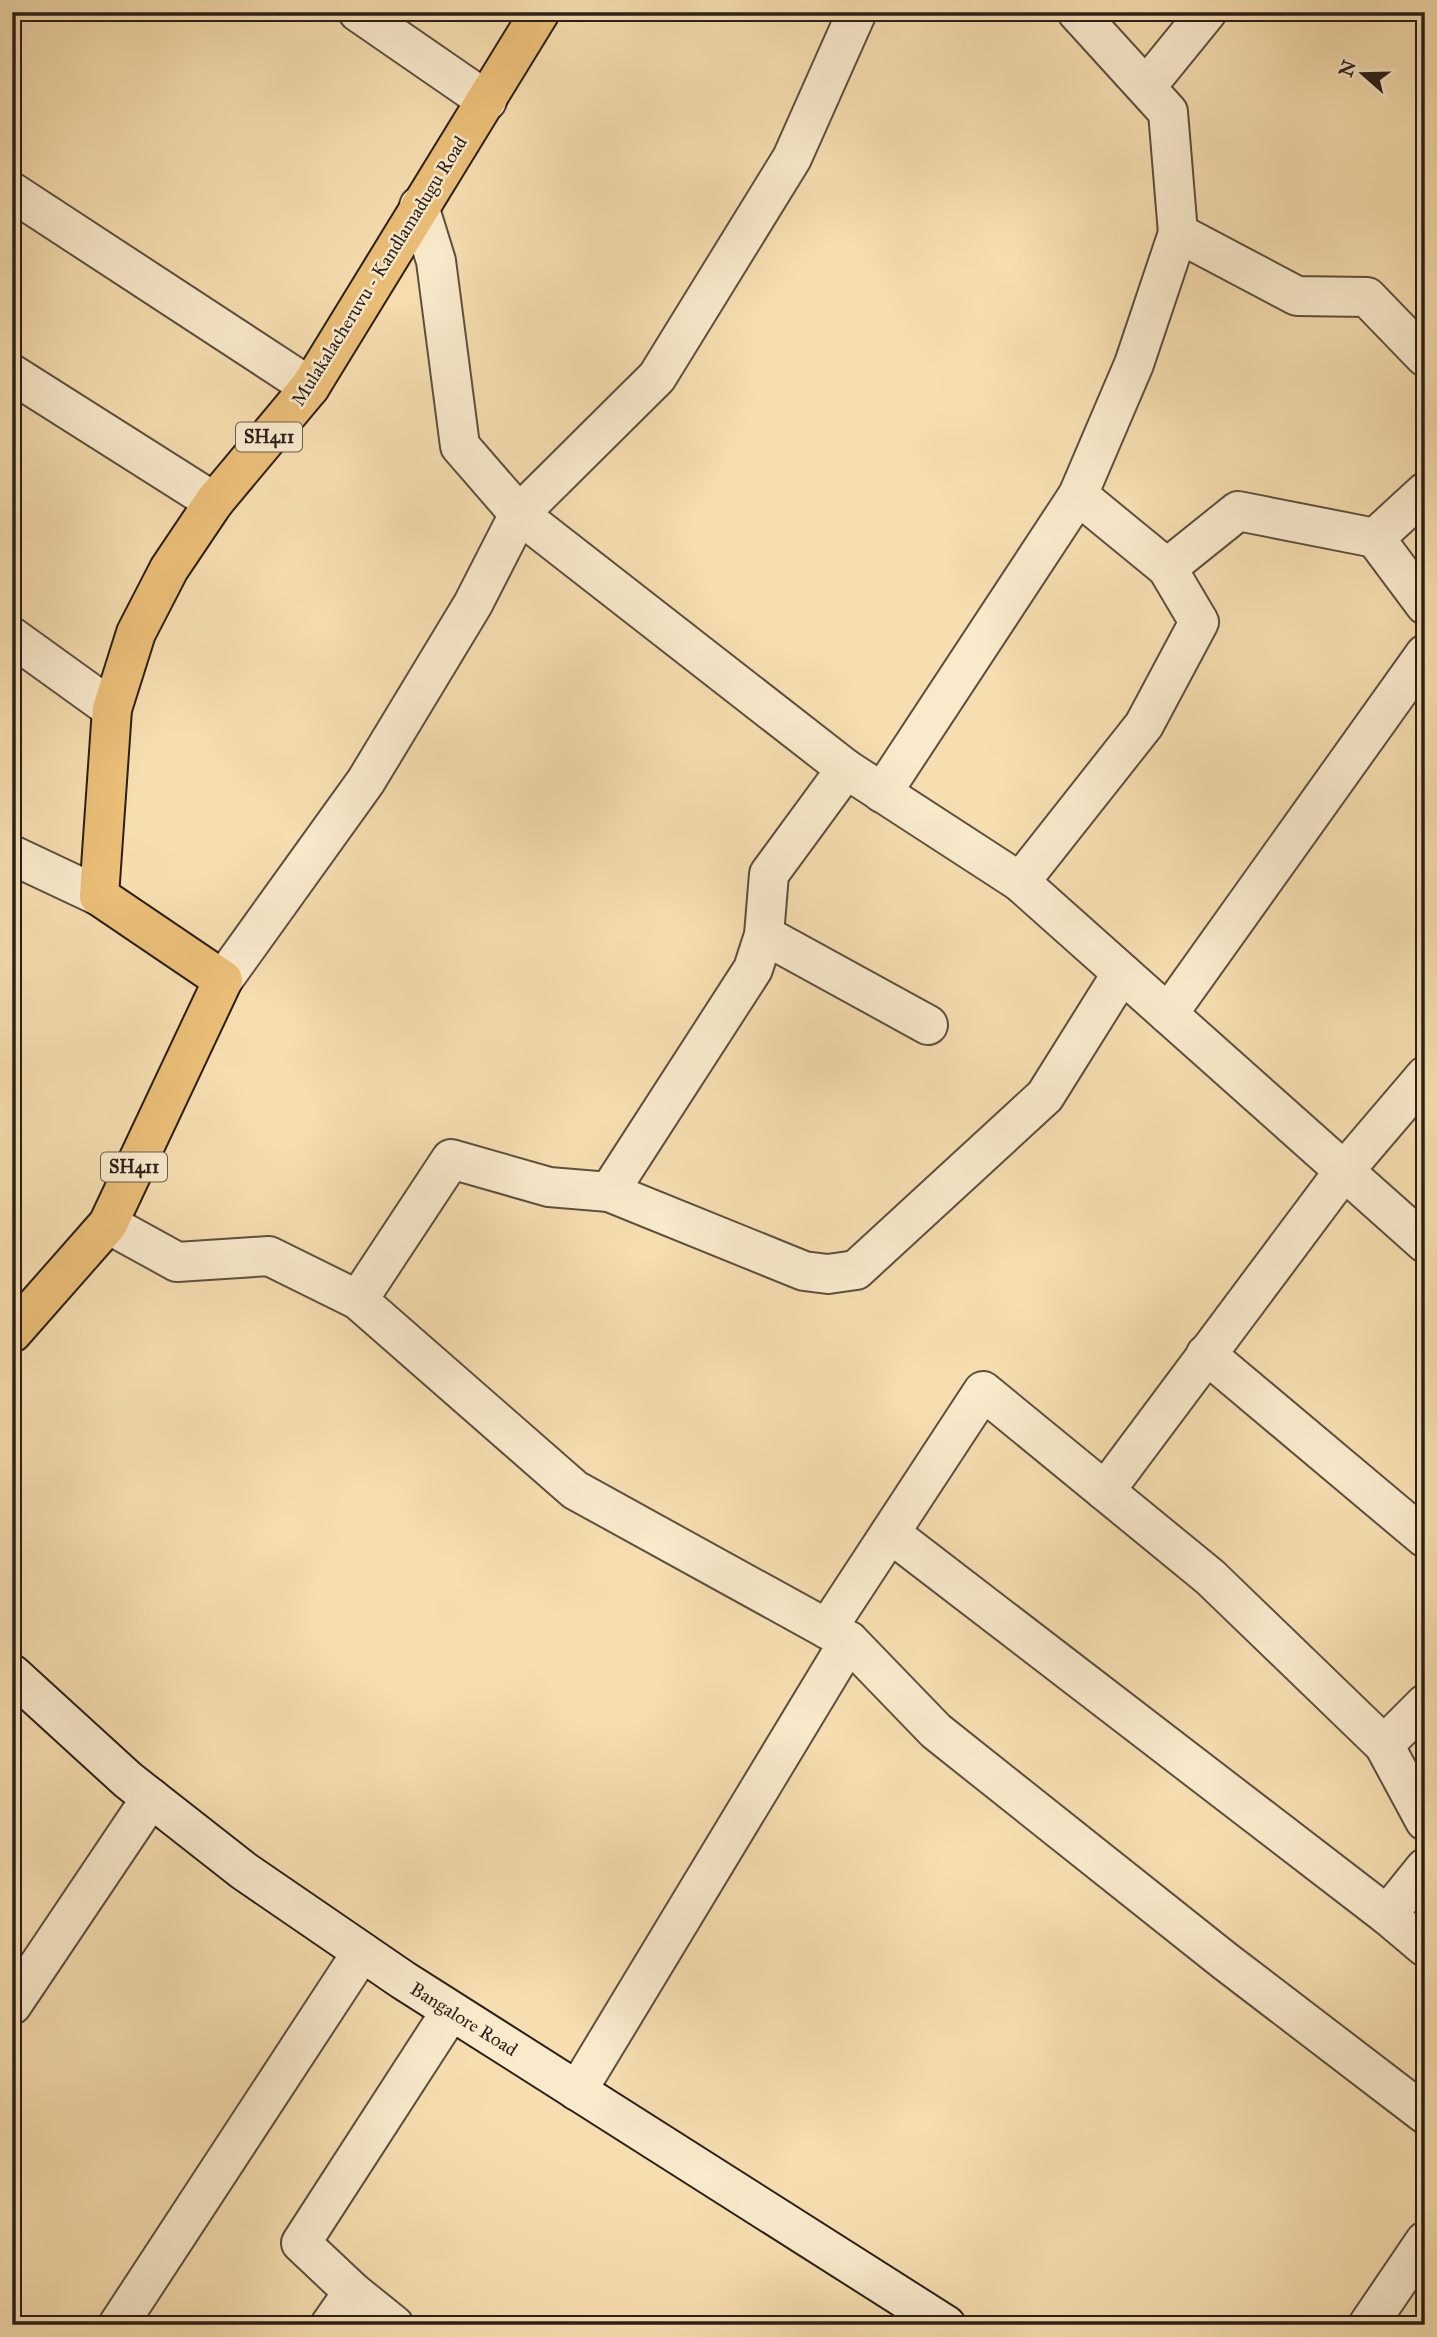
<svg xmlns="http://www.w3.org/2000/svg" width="1437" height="2337" viewBox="0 0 1437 2337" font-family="'IM FELL Great Primer',serif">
	<rect width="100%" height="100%" fill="#f6deb0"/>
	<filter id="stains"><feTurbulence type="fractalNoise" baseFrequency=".00286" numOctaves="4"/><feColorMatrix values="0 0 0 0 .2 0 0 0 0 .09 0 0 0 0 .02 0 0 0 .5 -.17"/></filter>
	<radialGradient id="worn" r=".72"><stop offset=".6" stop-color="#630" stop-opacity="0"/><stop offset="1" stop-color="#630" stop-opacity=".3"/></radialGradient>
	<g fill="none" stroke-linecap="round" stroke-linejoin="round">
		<defs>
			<g id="minor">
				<path d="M358,12L487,101"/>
				<path d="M1077,12L1168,112L1178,233L1297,296L1367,297L1425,357"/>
				<path d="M1146,87L1207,12"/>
				<path d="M12,192L310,387"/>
				<path d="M419,206L436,261L460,446L519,514L846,769L1020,882L1425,1243"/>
				<path d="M12,374L214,502"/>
				<path d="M1375,538L1425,605"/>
				<path d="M1167,568L1238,511L1375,538L1425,492"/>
				<path d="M12,637L112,709"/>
				<path d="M882,793L1078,495L1134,364L1178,233"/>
				<path d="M12,855L99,896"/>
				<path d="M1020,882L1144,725L1199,622L1167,568L1078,495"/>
				<path d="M764,935L928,1025"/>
				<path d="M223,980L366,781L473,604L519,514L657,377L792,158L857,12"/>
				<path d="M1168,1014L1425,654"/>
				<path d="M609,1192L804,1271L828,1274L856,1270L1045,1096L1122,973"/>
				<path d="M108,1224L177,1262L269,1256L358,1300L575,1490L849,1641"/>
				<path d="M358,1300L451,1159L549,1187L609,1192L753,969L764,935L769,874L846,769"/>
				<path d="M1206,1354L1425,1538"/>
				<path d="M1105,1491L1344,1171L1425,1076"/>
				<path d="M890,1533L1387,1915"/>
				<path d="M827,1629L983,1391L1210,1577L1384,1745L1425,1821"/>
				<path d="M1384,1745L1425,1704"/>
				<path d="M1425,1868L1387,1915L1425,1947"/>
				<path d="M12,2005L151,1798"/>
				<path d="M577,2091L849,1641L936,1731L1225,1961L1425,2114"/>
				<path d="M353,2292L394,2325"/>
				<path d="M118,2325L362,1952"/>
				<path d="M330,2325L353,2292L301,2243L451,2011"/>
				<path d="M1368,2325L1425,2241"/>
			</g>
			<path id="secondary" d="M12,1674L128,1780L244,1871L403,1980L946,2325"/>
			<path id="primary" d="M12,1333L108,1224L223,980L99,896L112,709L136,633L169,569L214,502L310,387L540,12"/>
		</defs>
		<!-- minor casing -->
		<use href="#minor" stroke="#5d4f40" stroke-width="42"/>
		<!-- secondary casing -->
		<use href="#secondary" stroke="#2a1f1a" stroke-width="42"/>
		<!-- primary casing -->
		<use href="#primary" stroke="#2a1f1a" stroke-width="42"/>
		<!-- minor -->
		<use href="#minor" stroke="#f9eacc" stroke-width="38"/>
		<!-- secondary -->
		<use href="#secondary" stroke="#f9eacc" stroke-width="38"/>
		<!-- primary -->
		<use href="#primary" stroke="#ebbf78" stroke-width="38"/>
	</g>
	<g text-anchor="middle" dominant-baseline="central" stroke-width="5" stroke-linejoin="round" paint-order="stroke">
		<!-- shield labels -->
		<g fill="#f9eacc" stroke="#685c4f" stroke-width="2">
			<rect x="236" y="422.5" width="66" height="29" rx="5"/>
			<rect x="101" y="1152.5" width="66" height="29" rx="5"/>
		</g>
		<g font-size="18" font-weight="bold" fill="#2a1f1a">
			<text x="269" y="437">SH411</text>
			<text x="134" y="1167">SH411</text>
		</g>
		<!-- street labels -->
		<g font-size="19" fill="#2a1f1a" stroke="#f9eacc">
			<text transform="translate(379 271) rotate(-58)">Mulakalacheruvu - Kandlamadugu Road</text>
			<text transform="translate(464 2019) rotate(32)">Bangalore Road</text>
		</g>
	</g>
	<!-- margin -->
	<rect width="1437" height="2337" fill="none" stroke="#f6deb0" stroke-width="42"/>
	<rect x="14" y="14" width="1409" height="2309" fill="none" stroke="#2a1f1a" stroke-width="3.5"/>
	<rect x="21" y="21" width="1395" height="2295" fill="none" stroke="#2a1f1a" stroke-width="2"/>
	<!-- north arrow -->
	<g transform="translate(1363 74) rotate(290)" stroke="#f9eacc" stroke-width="5" paint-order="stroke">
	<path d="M0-5L12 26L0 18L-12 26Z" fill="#2a1f1a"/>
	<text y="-10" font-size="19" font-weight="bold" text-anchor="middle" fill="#2a1f1a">N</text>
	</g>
	<rect width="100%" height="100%" filter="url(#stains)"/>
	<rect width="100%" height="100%" fill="url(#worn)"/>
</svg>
